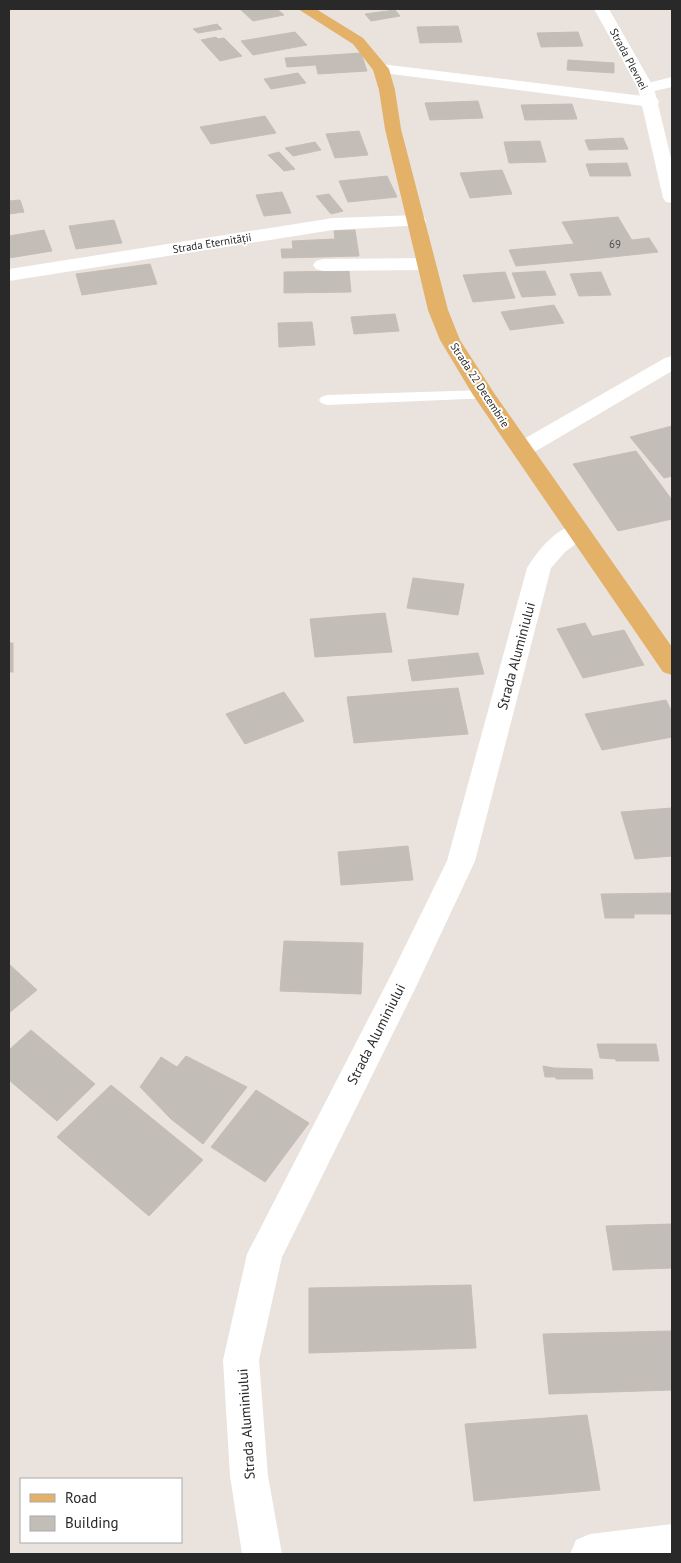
<svg xmlns="http://www.w3.org/2000/svg" width="681" height="1563" viewBox="0 0 681 1563" font-family="'PT Sans',sans-serif">
	<rect width="100%" height="100%" fill="#eae2dc"/>
	<!-- building -->
	<g fill="#c3bdb8" stroke="#c5bdb6">
		<path d="M240,9H277L284,15L253,21Z"/>
		<path d="M395,10L400,16L371,21L365,14Z"/>
		<path d="M217,24L222,29L198,33L193,29Z"/>
		<path d="M458,26L462,42L420,43L417,27Z"/>
		<path d="M295,32L307,45L253,55L241,41Z"/>
		<path d="M578,32L583,46L541,47L537,33Z"/>
		<path d="M216,37L218,39L224,38L242,56L220,61L201,40Z"/>
		<path d="M361,53L367,71L318,74L316,65L287,67L285,58Z"/>
		<path d="M568,60L614,63V73L567,70Z"/>
		<path d="M298,73L306,83L271,89L264,79Z"/>
		<path d="M478,101L483,118L430,120L425,103Z"/>
		<path d="M572,104L577,119L525,120L521,105Z"/>
		<path d="M265,116L276,133L211,144L200,127Z"/>
		<path d="M359,131L368,155L335,158L326,134Z"/>
		<path d="M623,138L628,149L589,150L585,140Z"/>
		<path d="M540,141L546,162L509,163L504,142Z"/>
		<path d="M315,142L321,150L293,156L285,148Z"/>
		<path d="M279,152L295,169L284,171L268,155Z"/>
		<path d="M627,163L631,176H590L586,164Z"/>
		<path d="M502,170L512,194L470,198L460,173Z"/>
		<path d="M387,176L397,197L348,202L339,181Z"/>
		<path d="M282,192L291,213L264,216L256,195Z"/>
		<path d="M329,194L343,211L331,214L316,196Z"/>
		<path d="M20,200L24,212L9,214V201Z"/>
		<path d="M618,217L640,254L583,260L562,222Z"/>
		<path d="M114,220L122,243L76,249L69,226Z"/>
		<path d="M44,230L52,251L9,258V236Z"/>
		<path d="M355,230L359,256L282,258L281,249H293L292,241L335,239L334,231Z"/>
		<path d="M649,238L658,252L640,254L632,240Z"/>
		<path d="M574,244L583,260L516,266L509,250Z"/>
		<path d="M150,264L157,284L82,295L76,274Z"/>
		<path d="M349,271L351,292L284,293V272Z"/>
		<path d="M545,271L556,295L522,297L512,273Z"/>
		<path d="M505,272L515,298L473,302L463,275Z"/>
		<path d="M601,272L611,295L579,296L570,274Z"/>
		<path d="M554,305L564,323L510,330L501,312Z"/>
		<path d="M395,314L399,331L354,334L351,317Z"/>
		<path d="M312,322L315,345L279,347L278,323Z"/>
		<path d="M672,426V476L664,478L630,437Z"/>
		<path d="M636,451L672,500V519L618,531L573,464Z"/>
		<path d="M413,578L464,584L458,615L407,608Z"/>
		<path d="M385,613L392,652L315,657L310,619Z"/>
		<path d="M585,623L592,636L564,642L557,629Z"/>
		<path d="M624,630L644,665L583,678L564,642Z"/>
		<rect x="9" y="643" width="4" height="29"/>
		<path d="M478,653L484,674L412,681L408,660Z"/>
		<path d="M458,688L468,734L354,743L347,697Z"/>
		<path d="M284,692L304,721L245,744L226,714Z"/>
		<path d="M666,700L672,712V737L602,750L585,714Z"/>
		<path d="M672,808V856L635,859L621,812Z"/>
		<path d="M408,846L413,880L341,885L338,852Z"/>
		<path d="M672,893V914H634V918H605L601,894Z"/>
		<path d="M284,941L363,943L361,994L280,991Z"/>
		<path d="M9,964L37,990L9,1013Z"/>
		<path d="M31,1030L95,1084L57,1121L9,1080V1050Z"/>
		<path d="M597,1044H614L616,1059L600,1058Z"/>
		<path d="M614,1044H656L659,1061H616Z"/>
		<path d="M186,1056L247,1087L203,1144L171,1119L140,1087L161,1057L177,1067Z"/>
		<path d="M543,1066L554,1068L555,1077H545Z"/>
		<path d="M554,1068L592,1069L593,1079H556Z"/>
		<path d="M111,1085L203,1160L149,1216L57,1137Z"/>
		<path d="M256,1090L309,1123L265,1182L211,1147Z"/>
		<path d="M672,1224V1268L613,1270L606,1226Z"/>
		<path d="M471,1285L476,1348L309,1353V1288Z"/>
		<path d="M672,1331V1390L549,1394L543,1334Z"/>
		<path d="M587,1415L600,1490L474,1501L465,1424Z"/>
	</g>
	<g fill="none" stroke-linecap="round" stroke-linejoin="round">
		<!-- lane -->
		<path fill="#fff" fill-rule="evenodd" d="M484,390L490,392L492,395L490,398L327,405L321,403L319,400L321,397L327,395Z"/>
		<!-- street -->
		<g fill="#fff" fill-rule="evenodd">
			<path d="M381,64L651,97L657,98L659,102L657,106L651,107L375,72L373,69L375,66Z"/>
			<path d="M672,77V87L646,93L640,91L638,88L640,85Z"/>
			<path d="M417,215L424,217L426,221L424,225L333,230L9,281V269L333,218Z"/>
			<path d="M426,258L433,260L436,264L433,268L426,270L323,271L316,269L313,265L316,261L323,259Z"/>
			<path d="M672,356V371L531,454L523,456L515,454L512,449L515,444L665,358Z"/>
			<path d="M578,523L586,526L590,531L586,536L565,552L551,568L475,861L415,989L282,1257L259,1360L268,1476L282,1554H242L230,1476L223,1360L247,1254L393,971L447,861L527,568C539,549 555,529 578,523Z"/>
			<path d="M672,1524V1554H570L576,1540L590,1534Z"/>
		</g>
		<!-- secondary -->
		<path fill="#fff" fill-rule="evenodd" d="M594,9H609L654,88L672,162V203L666,202L663,198L638,88Z"/>
		<!-- primary -->
		<path fill="#e3b168" fill-rule="evenodd" d="M298,9H316L363,38L389,69L395,90L401,129L448,310L460,340L494,393L672,647V675L663,672L473,395L440,340L428,310L385,129L379,90L373,70L353,44Z"/>
	</g>
	<g text-anchor="middle" dominant-baseline="central" stroke-width="4" stroke-linejoin="round" paint-order="stroke">
		<!-- far-street labels -->
		<g font-size="11" fill="#292929" stroke="#fff">
			<text transform="translate(629 59) rotate(62)">Strada Plevnei</text>
			<text transform="translate(212 243) rotate(-9)">Strada Eternității</text>
			<text transform="translate(480 385) rotate(57)">Strada 22 Decembrie</text>
		</g>
		<!-- number labels -->
		<g font-size="11" fill="#504e4d">
			<text x="615" y="244">69</text>
		</g>
		<!-- street labels -->
		<g font-size="14" fill="#292929" stroke="#fff">
			<text transform="translate(516 656) rotate(-75)">Strada Aluminiului</text>
			<text transform="translate(376 1034) rotate(-63)">Strada Aluminiului</text>
			<text transform="translate(246 1424) rotate(-94)">Strada Aluminiului</text>
		</g>
	</g>
	<!-- border -->
	<rect width="681" height="1563" fill="none" stroke="#292929" stroke-width="20"/>
	<!-- legend -->
	<rect x="20" y="1478" width="162" height="65" fill="#ffffff" stroke="#a9a9a9"/>
	<rect x="30" y="1494" width="25" height="8" fill="#e3b168" stroke="#a9a9a9"/>
	<text x="65" y="1503" font-size="15" fill="#292929">Road</text>
	<rect x="30" y="1516" width="25" height="15" fill="#c3bdb8" stroke="#a9a9a9"/>
	<text x="65" y="1528" font-size="15" fill="#292929">Building</text>
</svg>
